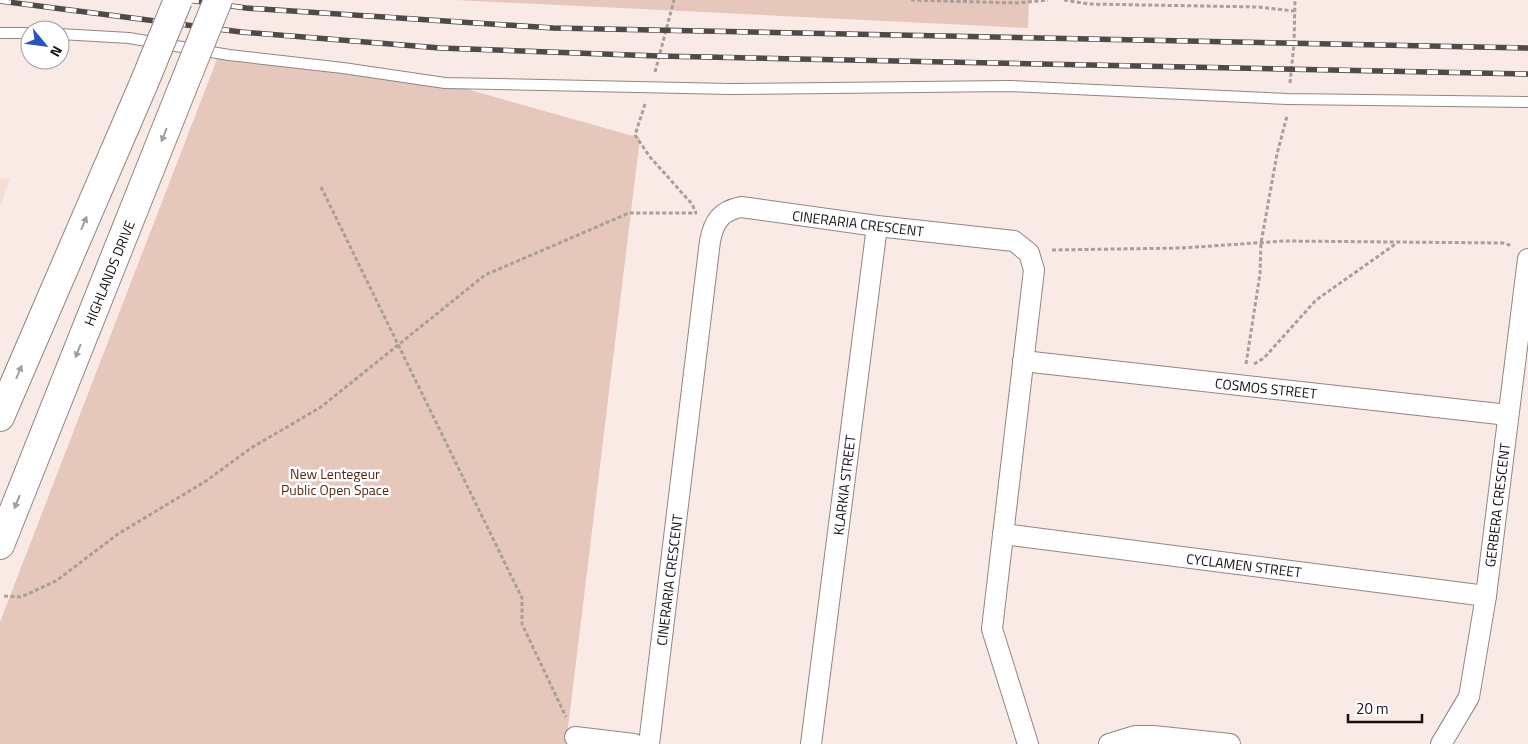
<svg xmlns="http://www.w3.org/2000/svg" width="1528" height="744" viewBox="0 0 1528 744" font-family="'Titillium Web',sans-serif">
	<rect width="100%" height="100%" fill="#faeae5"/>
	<!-- built -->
	<path fill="#f4ddd4" d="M0,178L10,179L0,207Z"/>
	<!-- green -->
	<g fill="#e5c7bc">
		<path d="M455,0H1029L1028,28Z"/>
		<path d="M219,54L445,83L640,138L566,744H0V622Z"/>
	</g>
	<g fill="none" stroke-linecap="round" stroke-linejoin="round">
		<defs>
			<g id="lane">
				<path d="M0,33H30"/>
				<path d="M60,34L129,38L229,55L343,68L445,83L730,89L1010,86L1288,99L1528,102"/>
			</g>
			<g id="street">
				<path d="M1023,361L1508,415"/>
				<path d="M1003,534L1486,596"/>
				<path d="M575,737L634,744"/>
				<path d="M649,744L710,241C714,221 721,211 741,207L877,226L1014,241L1029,253L1034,270L992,629L1028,744"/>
				<path d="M811,744L877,226"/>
				<path d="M1109,744L1135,736H1153L1230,744"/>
				<path d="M1441,744L1469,697L1486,596L1528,259"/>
			</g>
			<g id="secondary">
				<path d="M0,417L144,83"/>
				<path d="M0,545L182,89"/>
			</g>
		</defs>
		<!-- lane casing -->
		<use href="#lane" stroke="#938580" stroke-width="12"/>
		<!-- street casing -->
		<use href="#street" stroke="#938580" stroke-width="22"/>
		<!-- secondary casing -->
		<use href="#secondary" stroke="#938580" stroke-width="30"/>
		<!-- path -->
		<g stroke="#aa9e9a" stroke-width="3" stroke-dasharray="4 2.5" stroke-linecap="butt">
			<path d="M911,0L1017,3L1048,0"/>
			<path d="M1064,0L1089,4L1259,7L1294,11"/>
			<path d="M655,72L674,0"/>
			<path d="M1290,83L1294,44L1295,0"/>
			<path d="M645,104L635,135L650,157L692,204L696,213"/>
			<path d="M321,187L522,598V624L566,717"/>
			<path d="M1052,250L1182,248L1284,241L1503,243L1512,246"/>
			<path d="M1246,364L1260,274L1261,243L1277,154L1287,116"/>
			<path d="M1254,364L1264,358L1316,300L1397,243"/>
			<path d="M4,596L21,597L56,581L118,534L206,481L251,448L321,407L485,275L629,213H697"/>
		</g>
		<!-- lane -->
		<use href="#lane" stroke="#fff" stroke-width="10"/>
		<!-- street -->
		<use href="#street" stroke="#fff" stroke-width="20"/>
		<!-- secondary -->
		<use href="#secondary" stroke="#fff" stroke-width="28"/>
		<defs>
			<g id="rail">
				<path d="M188,0L246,8L553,28L1528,48"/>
				<path d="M0,1L241,32L440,48L658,56L1528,74"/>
			</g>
		</defs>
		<!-- rail casing -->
		<use href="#rail" stroke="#514946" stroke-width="5.5"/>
		<!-- rail -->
		<use href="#rail" stroke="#fff" stroke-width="4" stroke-dasharray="11" stroke-linecap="butt"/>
		<defs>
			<g id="secondary-bridge">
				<path d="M144,83L178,0"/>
				<path d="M182,89L218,0"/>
			</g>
		</defs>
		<!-- secondary-bridge casing -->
		<use href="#secondary-bridge" stroke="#938580" stroke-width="30" stroke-linecap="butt"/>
		<!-- secondary-bridge -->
		<use href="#secondary-bridge" stroke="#fff" stroke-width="28"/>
	</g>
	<!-- one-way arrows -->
	<defs><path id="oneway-solid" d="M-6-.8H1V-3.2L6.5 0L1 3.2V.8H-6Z" transform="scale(1.25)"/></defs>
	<g fill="#a19f9e">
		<use href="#oneway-solid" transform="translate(164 135) rotate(112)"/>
		<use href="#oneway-solid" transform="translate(84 223) rotate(-67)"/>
		<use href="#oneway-solid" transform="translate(78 351) rotate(112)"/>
		<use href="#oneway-solid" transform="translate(19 372) rotate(-67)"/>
		<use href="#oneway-solid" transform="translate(17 502) rotate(112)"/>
	</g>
	<g text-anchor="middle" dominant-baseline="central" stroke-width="5" stroke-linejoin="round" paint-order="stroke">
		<!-- street labels -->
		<g font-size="14" fill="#140f0d" stroke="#fff">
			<text transform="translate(858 223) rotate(7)">CINERARIA CRESCENT</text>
			<text transform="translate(109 273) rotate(-68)">HIGHLANDS DRIVE</text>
			<text transform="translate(1266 388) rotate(6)">COSMOS STREET</text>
			<text transform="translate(844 485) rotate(-83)">KLARKIA STREET</text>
			<text transform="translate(1497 505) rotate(-83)">GERBERA CRESCENT</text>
			<text transform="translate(1244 565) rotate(7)">CYCLAMEN STREET</text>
			<text transform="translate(669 580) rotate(-83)">CINERARIA CRESCENT</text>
		</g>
		<!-- park labels -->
		<g font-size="14" fill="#592510" stroke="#fff">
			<text x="335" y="473">New Lentegeur<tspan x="335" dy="16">Public Open Space</tspan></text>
		</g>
	</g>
	<!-- north arrow -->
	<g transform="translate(45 45) rotate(119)"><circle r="24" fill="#ffffff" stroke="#a19f9e"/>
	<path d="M0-4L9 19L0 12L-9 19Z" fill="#2854c2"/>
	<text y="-8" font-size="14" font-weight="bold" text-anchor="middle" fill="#140f0d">N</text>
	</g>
	<!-- scale -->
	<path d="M1348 714v8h74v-8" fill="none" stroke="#140f0d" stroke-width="2.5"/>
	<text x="1356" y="714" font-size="15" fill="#140f0d" stroke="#ffffff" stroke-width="4" paint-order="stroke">20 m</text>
</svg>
